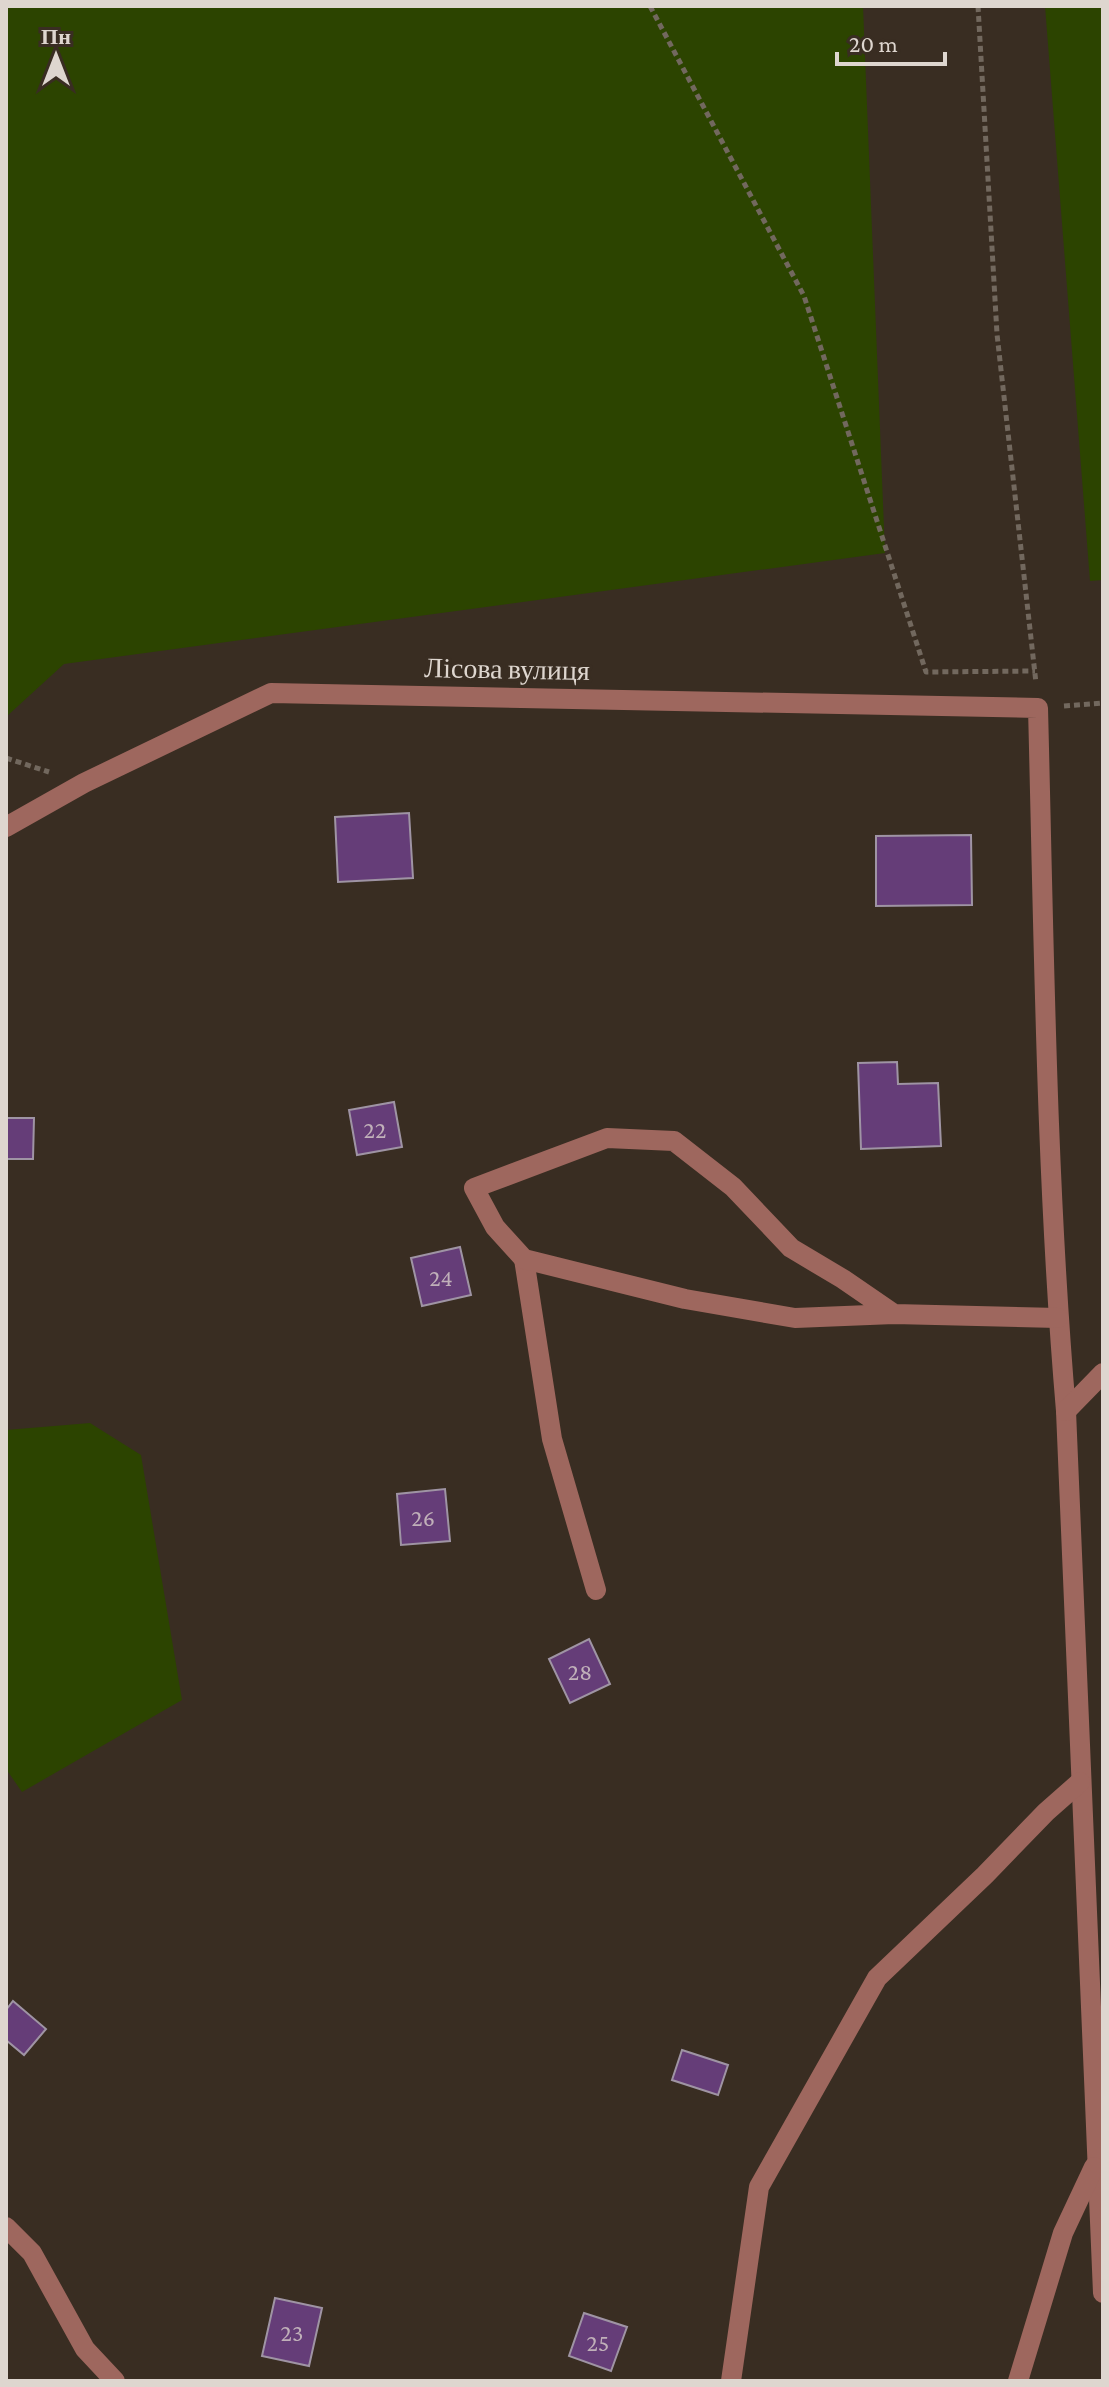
<svg xmlns="http://www.w3.org/2000/svg" width="1109" height="2387" viewBox="0 0 1109 2387" font-family="'Crimson Pro',serif">
	<rect width="100%" height="100%" fill="#392d22"/>
	<!-- green -->
	<g fill="#2c4400">
		<path d="M6,6H863L885,553L64,664L6,717Z"/>
		<path d="M1045,6H1103V580L1090,581Z"/>
		<path d="M90,1423L141,1455L182,1700L22,1792L6,1769V1430Z"/>
	</g>
	<!-- building -->
	<g fill="#653d78" stroke="#9f94a4" stroke-width="2">
		<path d="M409,813L413,878L338,882L335,817Z"/>
		<path d="M971,835L972,905L876,906V836Z"/>
		<path d="M897,1062L898,1084L938,1083L941,1146L861,1149L858,1063Z"/>
		<path d="M394,1102L402,1147L357,1155L349,1110Z"/>
		<path d="M6,1118H34L33,1159H6Z"/>
		<path d="M460,1247L471,1295L422,1306L411,1258Z"/>
		<path d="M445,1489L450,1541L401,1545L397,1494Z"/>
		<path d="M589,1639L610,1684L570,1703L549,1659Z"/>
		<path d="M13,2001L46,2029L24,2055L6,2040V2010Z"/>
		<path d="M682,2050L728,2065L718,2095L672,2080Z"/>
		<path d="M275,2298L322,2308L309,2366L262,2356Z"/>
		<path d="M584,2313L627,2327L611,2371L569,2356Z"/>
	</g>
	<g fill="none" stroke-linecap="round" stroke-linejoin="round">
		<!-- path -->
		<g stroke="#72685e" stroke-width="5" stroke-dasharray="6 4" stroke-linecap="butt">
			<path d="M650,6L804,296L926,672L1035,671"/>
			<path d="M978,6L997,334L1036,683"/>
			<path d="M1064,706L1103,703"/>
			<path d="M6,758L49,772"/>
		</g>
		<!-- minor -->
		<g stroke="#9e675e" stroke-width="20">
			<path d="M6,827L84,783L271,693L1038,708C1044,942 1046,1177 1066,1411L1103,2293"/>
			<path d="M524,1259L552,1439L596,1590"/>
			<path d="M894,1314L843,1279L791,1248L733,1187L674,1141L607,1138L474,1188L495,1227L524,1259L685,1299L795,1318L894,1314L1058,1318"/>
			<path d="M1066,1411L1103,1373"/>
			<path d="M6,2227L32,2253L85,2349L115,2381"/>
			<path d="M731,2381L759,2187L877,1978L985,1875L1046,1812L1080,1782"/>
			<path d="M1018,2381L1063,2233L1094,2167"/>
		</g>
	</g>
	<g text-anchor="middle" dominant-baseline="central" stroke-width="6" stroke-linejoin="round" paint-order="stroke">
		<!-- number labels -->
		<g font-size="24" fill="#c0b0b9">
			<text x="375" y="1129">22</text>
			<text x="441" y="1277">24</text>
			<text x="423" y="1517">26</text>
			<text x="580" y="1671">28</text>
			<text x="292" y="2332">23</text>
			<text x="598" y="2342">25</text>
		</g>
		<!-- street labels -->
		<g font-size="28" fill="#ded6cf" stroke="#392d22">
			<text transform="translate(507 669) rotate(1)">Лісова вулиця</text>
		</g>
	</g>
	<!-- border -->
	<rect width="1109" height="2387" fill="none" stroke="#ded6cf" stroke-width="16"/>
	<!-- north arrow -->
	<g transform="translate(56 56)" stroke="#392d22" stroke-width="6" paint-order="stroke">
	<path d="M0-6L14 30L0 20L-14 30Z" fill="#ded6cf"/>
	<text y="-12" font-size="22" font-weight="bold" text-anchor="middle" fill="#ded6cf">Пн</text>
	</g>
	<!-- scale -->
	<path d="M837 52v12h108v-12" fill="none" stroke="#ded6cf" stroke-width="4"/>
	<text x="849" y="52" font-size="24" fill="#ded6cf" stroke="#392d22" stroke-width="6" paint-order="stroke">20 m</text>
</svg>
